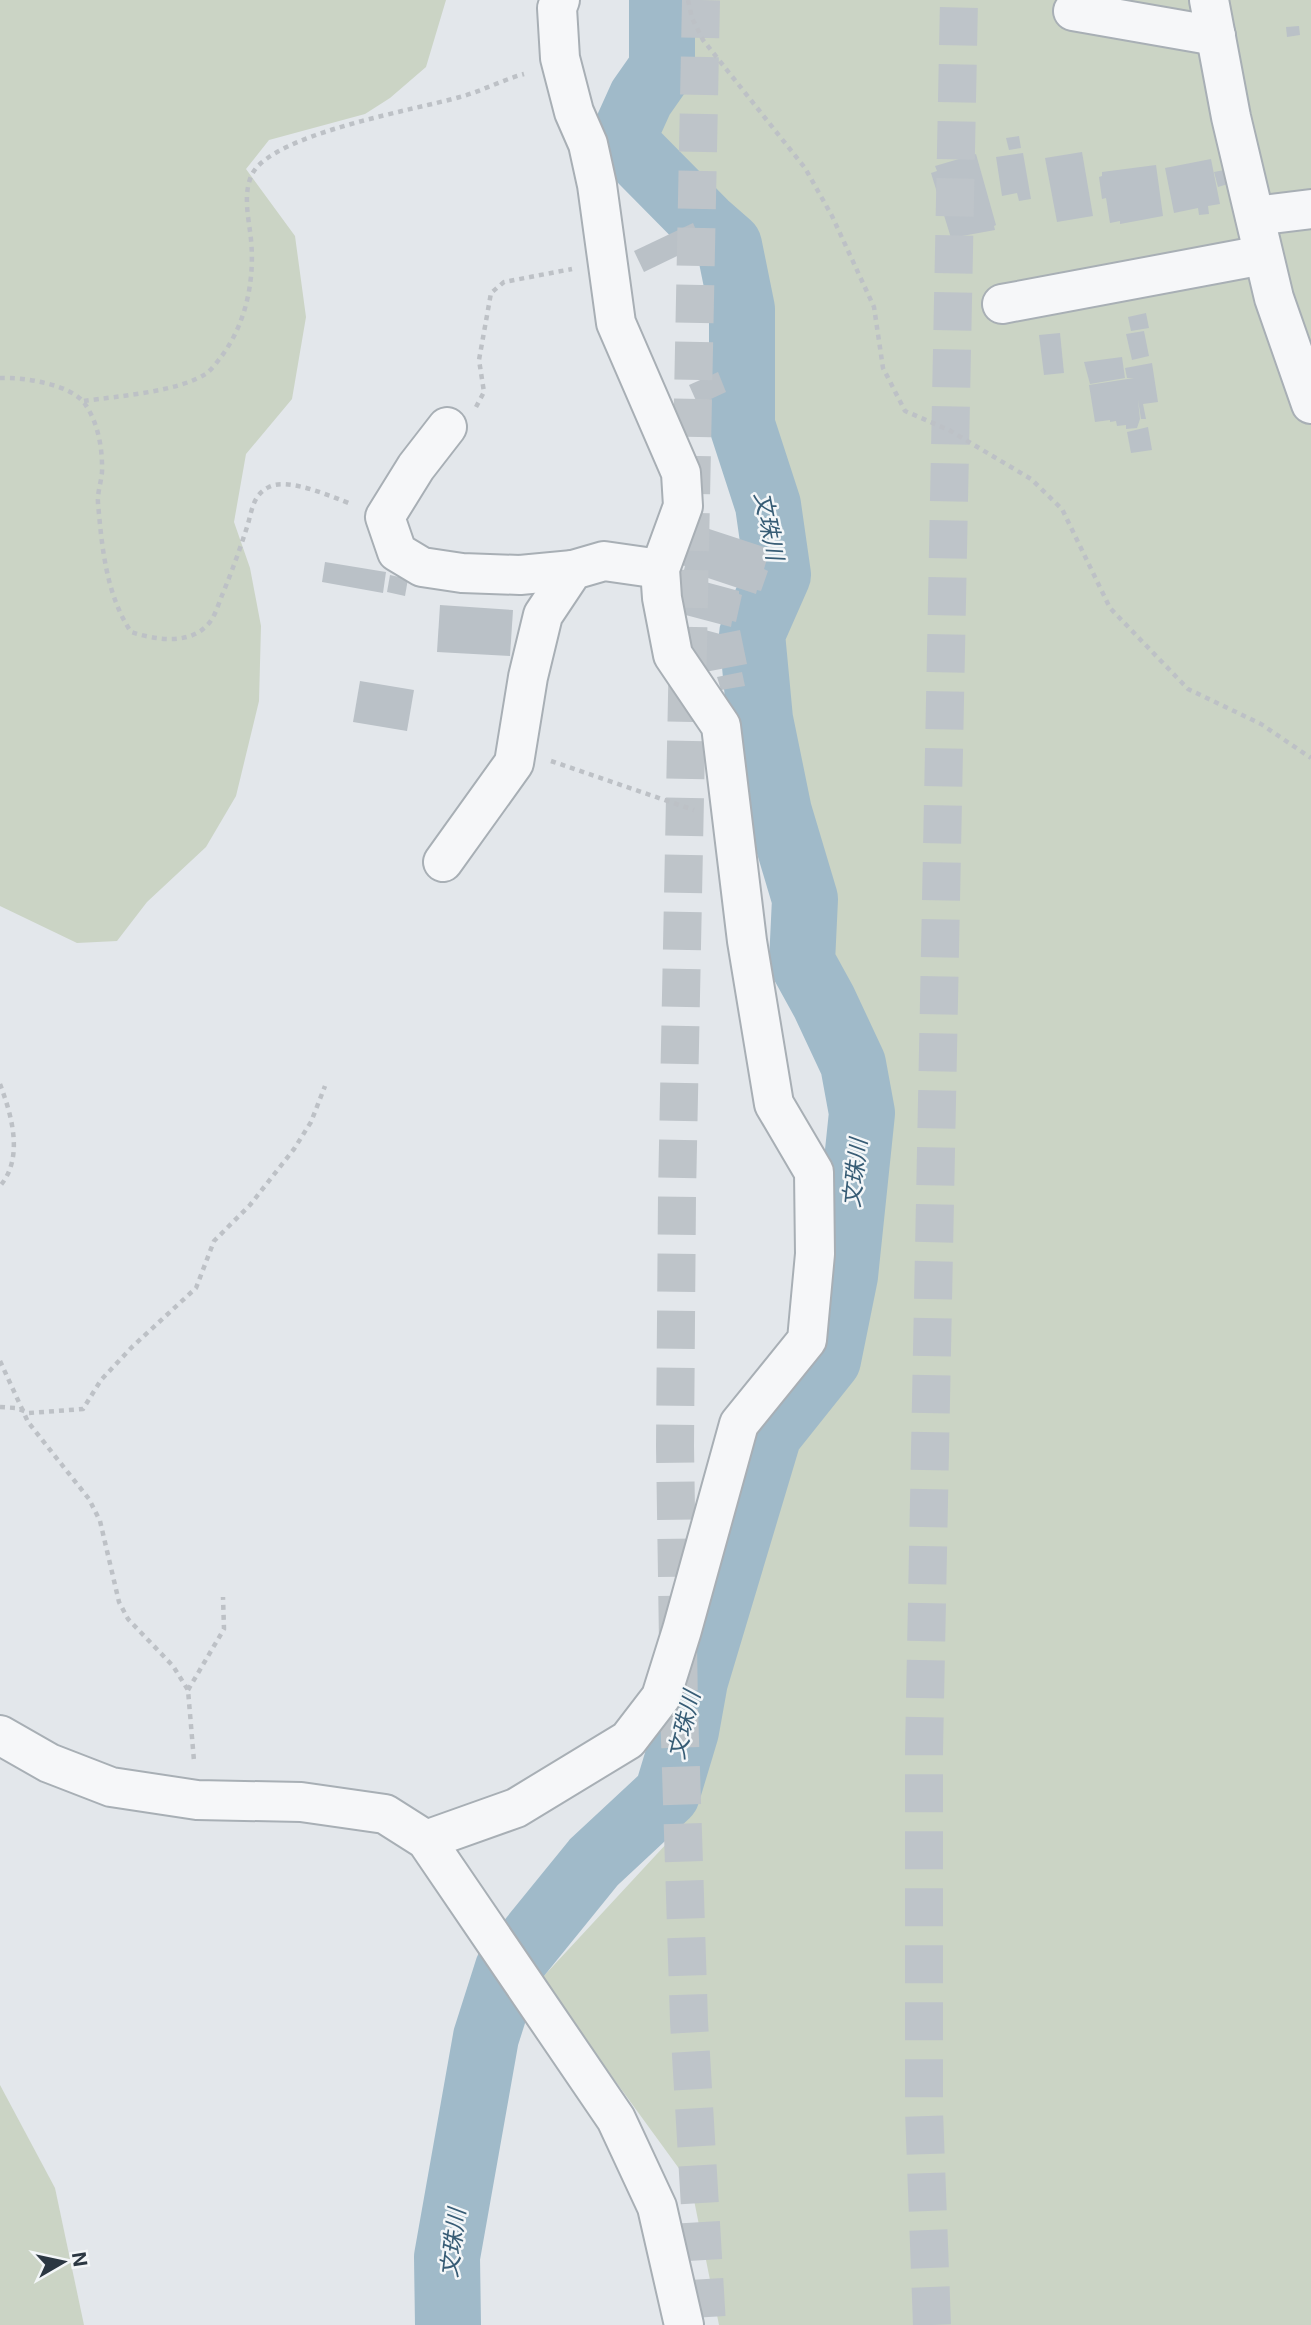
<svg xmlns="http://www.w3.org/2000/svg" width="1311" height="2325" viewBox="0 0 1311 2325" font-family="Inter,'Noto Sans JP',sans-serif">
	<rect width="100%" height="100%" fill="#e3e7eb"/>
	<!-- green -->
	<g fill="#cbd4c5">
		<path d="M0,0H446L426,67L390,98L365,114L269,140L246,169L295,236L306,317L292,399L246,454L234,522L250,568L261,626L259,701L236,796L206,847L147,902L117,941L77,943L0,906Z"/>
		<path d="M673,0H1311V2325H719L691,2185L541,1979L681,1828L743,1581L789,1441L845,1363L860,1207L876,1117L866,1057L811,960L819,904L774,755L763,690L762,633L781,592V564L749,416L746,304L734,244L633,143L652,107L669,66Z"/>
		<path d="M0,2085L55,2188L84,2325H0Z"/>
	</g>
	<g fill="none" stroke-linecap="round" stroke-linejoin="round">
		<!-- river -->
		<path stroke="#a0bac9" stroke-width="66" d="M448,2325L447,2257L486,2037L508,1968L594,1862L667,1794L686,1731L695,1681L769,1434L828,1360L845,1276L862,1113L853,1064L824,1002L802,962L805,899L779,812L760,719L752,634L778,575L768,505L742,425V309L729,245L705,224L622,140L641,98L662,68V0"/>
	</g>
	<!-- building -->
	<g fill="#bac1c7">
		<path d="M1299,26L1300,35L1287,37L1286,27Z"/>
		<path d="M1019,136L1021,148L1009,150L1006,138Z"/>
		<path d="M1082,152L1093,216L1057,222L1045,158Z"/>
		<path d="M1023,153L1031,199L1019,201L1017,193L1002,196L996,157Z"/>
		<path d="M976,154L996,225L994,226L995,230L951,238L931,173L937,171L935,166Z"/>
		<path d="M1211,159L1220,204L1208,206L1209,214L1199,215L1198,208L1174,213L1165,168Z"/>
		<path d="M1156,165L1163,216L1120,224V221L1110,223L1106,198L1102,199L1099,177L1102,176V172Z"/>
		<path d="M1234,168L1238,181L1218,187L1214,172Z"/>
		<path d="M693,223L702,244L644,272L634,251Z"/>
		<path d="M1146,313L1149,328L1131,331L1128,317Z"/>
		<path d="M1144,331L1149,356L1132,360L1126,334Z"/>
		<path d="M1060,333L1064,373L1044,375L1039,335Z"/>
		<path d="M1122,357L1125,378L1090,384L1084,362Z"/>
		<path d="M1152,363L1158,402L1143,404L1146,419H1141L1138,400L1140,419L1137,428L1126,429V425L1117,426L1116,421L1110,422V420L1095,422L1089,385L1134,378H1127L1125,368Z"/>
		<path d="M718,372L726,392L698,405L689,385Z"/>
		<path d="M1148,427L1152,450L1131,453L1127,432Z"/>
		<path d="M697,525L770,549L764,569L768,571L761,591L757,590L756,594L684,570L685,566L681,565Z"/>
		<path d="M325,562L386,572L383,593L322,582Z"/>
		<path d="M390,575L408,579L405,596L387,592Z"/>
		<path d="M687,577L739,591V594L742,595L736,622L732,621L731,627L678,613Z"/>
		<path d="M440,605L513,610L510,656L437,652Z"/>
		<path d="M694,627L720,634L740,630L747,664L705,672L701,662H699Z"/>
		<path d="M742,672L745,686L721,690L717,677Z"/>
		<path d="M360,681L414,690L407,731L353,722Z"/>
	</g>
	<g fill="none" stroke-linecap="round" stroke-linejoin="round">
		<!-- highway-tunnel -->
		<g stroke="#bec4c9" stroke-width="38" stroke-dasharray="38 19" stroke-linecap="butt">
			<path d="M701,0L677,1195L675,1446L679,1708L689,2021L707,2325"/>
			<path d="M932,2325L924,2111V1751L959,0"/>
		</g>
		<defs>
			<g id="minor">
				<path d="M1209,0L1231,117L1274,298L1311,404"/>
				<path d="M1073,11L1216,36"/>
				<path d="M1255,216L1311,209"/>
				<path d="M1002,304L1263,255"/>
				<path d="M447,427L416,467L385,517L397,552L422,567L462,573L520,575L573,570"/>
				<path d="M443,862L514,763L528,677L543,615L573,570L604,561L660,569"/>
				<path d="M0,1735L49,1763L111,1787L197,1800L301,1802L385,1814L426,1840L616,2119L657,2207L684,2325"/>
				<path d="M426,1840L516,1808L628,1740L661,1697L682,1630L739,1424L807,1340L815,1254L814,1172L774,1104L747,941L721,726L673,655L662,598L660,569L683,506L681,473L616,323L597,185L588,144L574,112L560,58L557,8L560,0"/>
			</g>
		</defs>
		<!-- minor casing -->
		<use href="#minor" stroke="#a8afb5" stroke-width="42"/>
		<!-- path -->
		<g stroke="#bdc1c6" stroke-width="4.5" stroke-dasharray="5 5" stroke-linecap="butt">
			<path d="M688,0L692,18L703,40L805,168L832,216L874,307L883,368L905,411L949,430L1031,479L1062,509L1110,608L1188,689L1261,724L1311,758"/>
			<path d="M0,378C23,377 71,384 85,404C97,421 102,445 102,466C103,478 97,491 98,503C102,548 106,594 131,632C156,640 191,646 210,622C216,614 219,602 223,593C232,571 240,549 247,527C252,512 252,495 269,487C288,477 333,497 351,504"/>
			<path d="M84,401C118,396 179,392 207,373C212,369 217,362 221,357C248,321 256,274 250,231C247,210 242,181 259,165C296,130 409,111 460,97C482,91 502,80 524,74"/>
			<path d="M476,407L484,392L479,360L491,293L504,282L572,269"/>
			<path d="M551,761L694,810"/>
			<path d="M0,1084C12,1116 24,1158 0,1186"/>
			<path d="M0,1361L28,1422L89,1499L100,1521L119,1602L128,1619L173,1666L188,1690L194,1761"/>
			<path d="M0,1407L16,1408L29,1413L83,1409L101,1380L132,1347L196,1288L214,1241L250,1205L294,1149L311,1122L325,1086"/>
			<path d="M188,1690L224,1629L223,1597"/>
		</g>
		<!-- minor -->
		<use href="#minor" stroke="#f6f7f9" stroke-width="38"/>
	</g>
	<g text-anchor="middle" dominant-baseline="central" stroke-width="5" stroke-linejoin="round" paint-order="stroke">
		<!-- water labels -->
		<g font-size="23" font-style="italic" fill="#375c75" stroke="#f3f6f8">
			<text transform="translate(769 526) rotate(79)">文珠川</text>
			<text transform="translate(855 1173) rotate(-84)">文珠川</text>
			<text transform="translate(684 1725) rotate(-76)">文珠川</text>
			<text transform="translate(453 2243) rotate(-83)">文珠川</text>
		</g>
	</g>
	<!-- north arrow -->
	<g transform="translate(63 2262) rotate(81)" stroke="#f3f6f8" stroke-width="5" paint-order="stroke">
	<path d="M0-5L12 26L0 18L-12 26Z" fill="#2b3742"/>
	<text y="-10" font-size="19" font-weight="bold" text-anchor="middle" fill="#2b3742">N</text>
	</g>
</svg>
